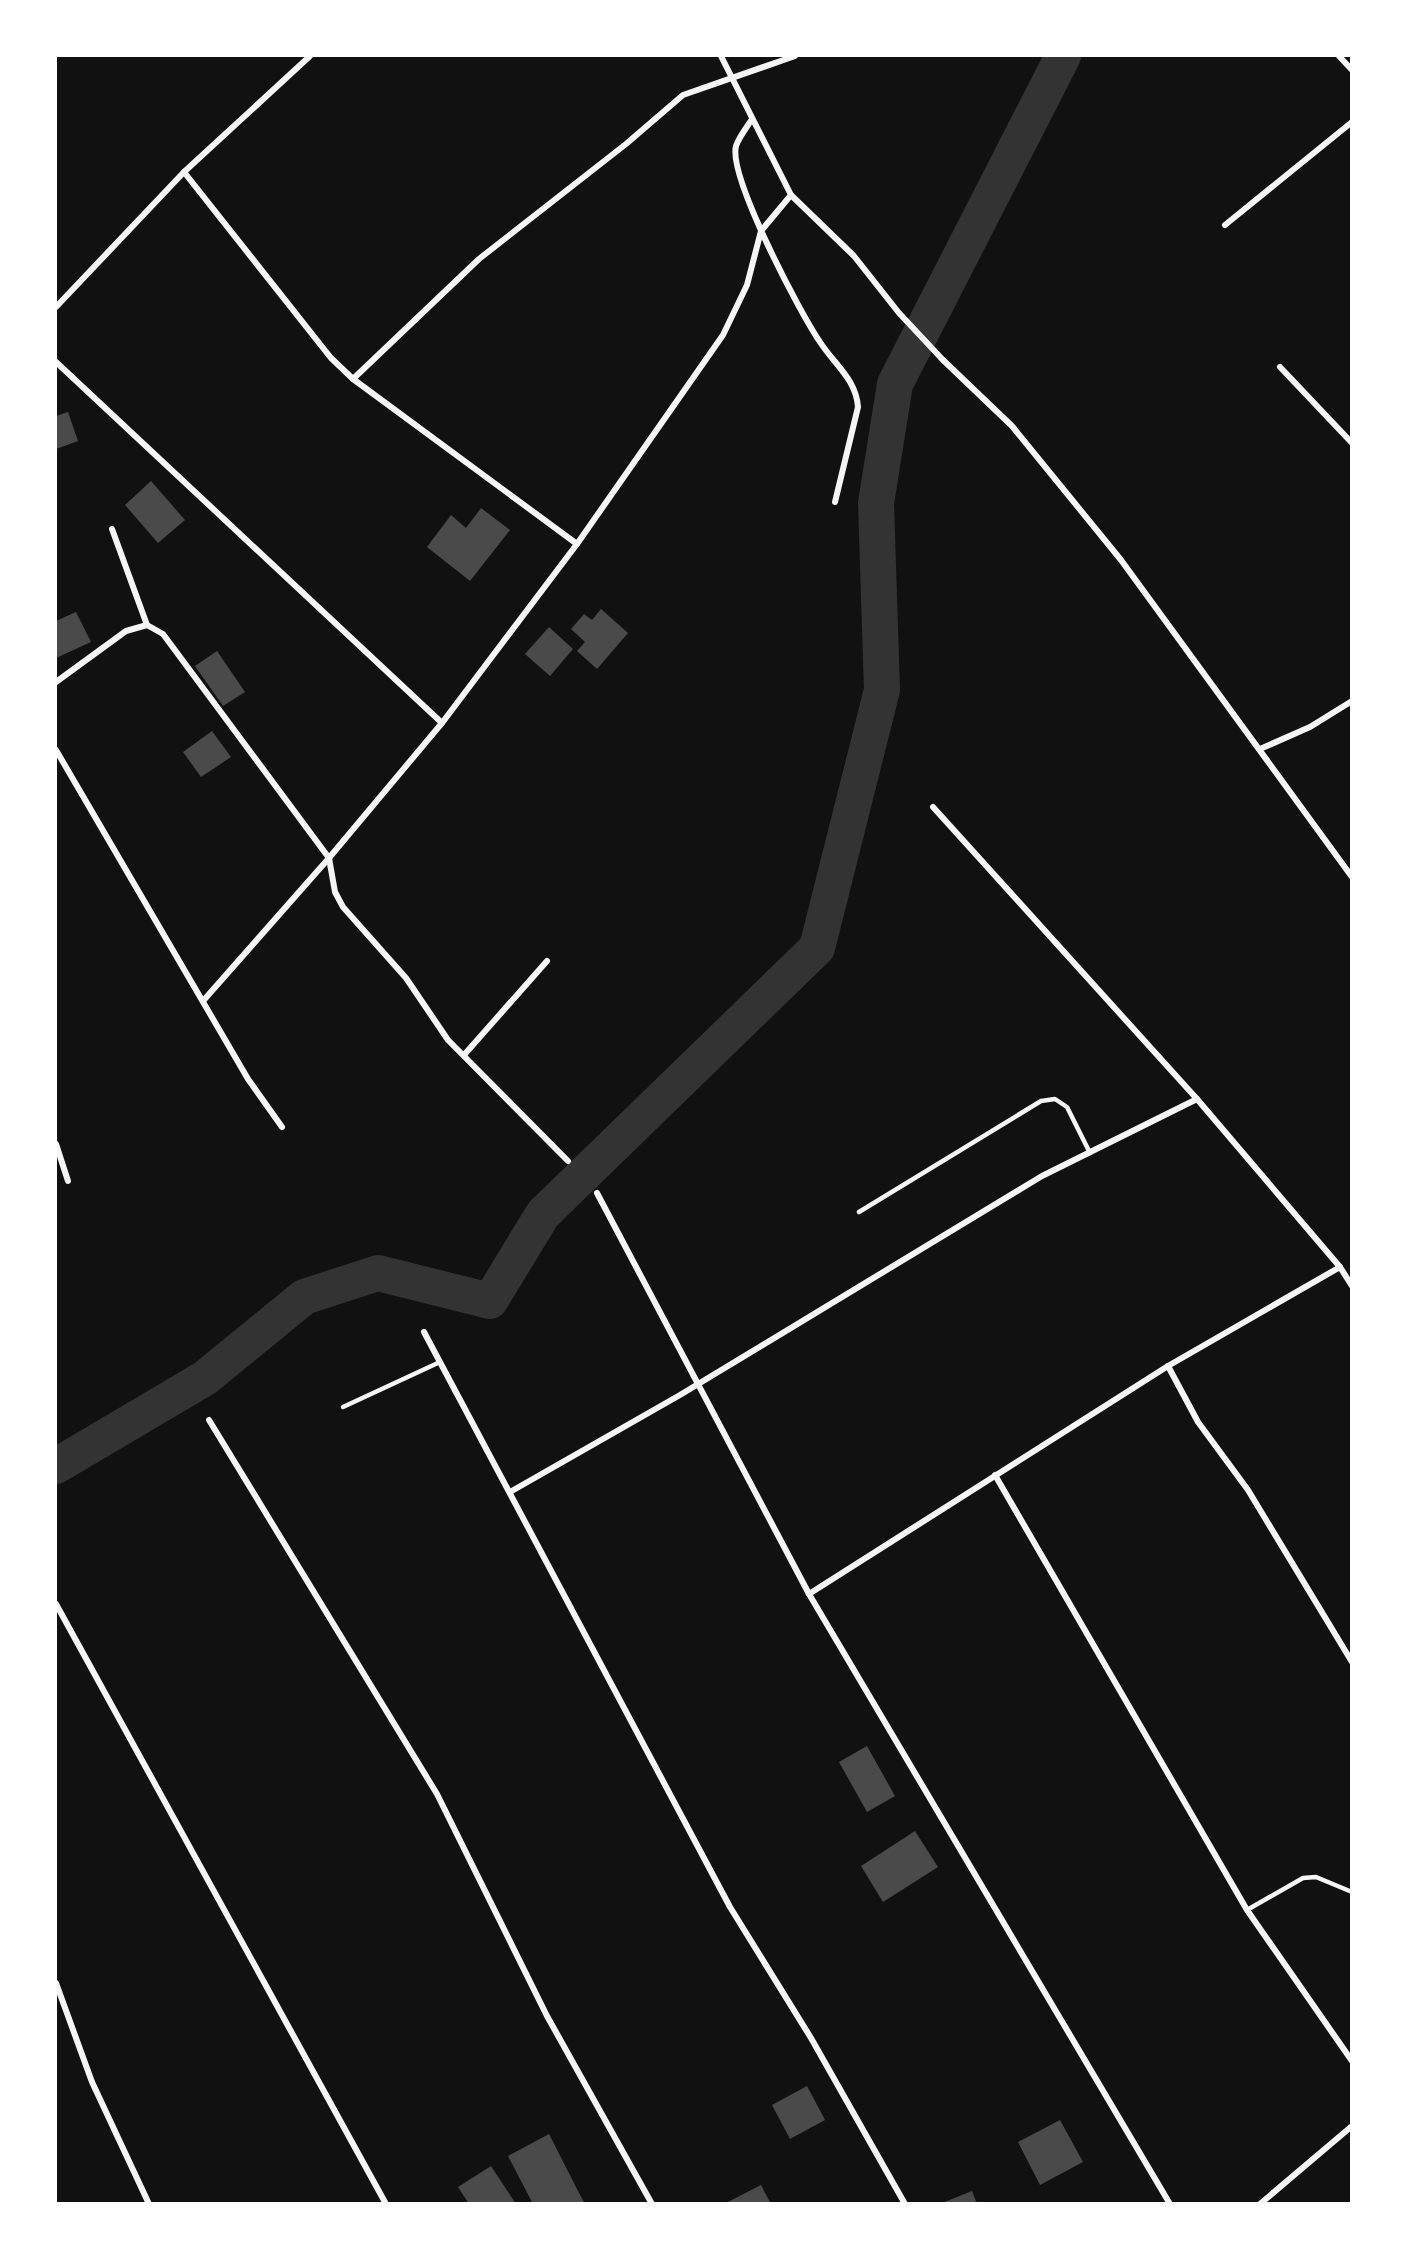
<svg xmlns="http://www.w3.org/2000/svg" width="1407" height="2259" viewBox="0 0 1407 2259" font-family="Arial,sans-serif">
	<rect width="100%" height="100%" fill="#111"/>
	<g fill="none" stroke-linecap="round" stroke-linejoin="round">
		<!-- river -->
		<path stroke="#333" stroke-width="36" d="M56,1466L205,1378L304,1297L378,1273L490,1301L543,1214L817,948L882,690L876,503L895,384L1063,56"/>
	</g>
	<!-- building -->
	<g fill="#4a4a4a">
		<path d="M68,412L78,441L56,449V416Z"/>
		<path d="M151,481L185,520L158,543L125,505Z"/>
		<path d="M481,508L510,530L470,581L427,547L451,515L466,528Z"/>
		<path d="M601,609L628,633L597,669L577,651L585,642L571,629L584,614L592,620Z"/>
		<path d="M76,612L91,642L56,658V621Z"/>
		<path d="M549,627L573,649L550,676L525,654Z"/>
		<path d="M217,651L245,692L223,706L195,666Z"/>
		<path d="M212,731L231,757L201,777L183,752Z"/>
		<path d="M867,1746L895,1796L867,1812L839,1762Z"/>
		<path d="M915,1831L938,1867L883,1902L861,1866Z"/>
		<path d="M807,2086L825,2120L790,2139L772,2105Z"/>
		<path d="M1060,2120L1083,2162L1040,2185L1018,2142Z"/>
		<path d="M549,2134L578,2191L585,2204H533L508,2156Z"/>
		<path d="M491,2166L516,2204H469L458,2187Z"/>
		<path d="M761,2185L771,2204H724Z"/>
		<path d="M972,2191L977,2204H942V2203Z"/>
	</g>
	<g fill="none" stroke-linecap="round" stroke-linejoin="round">
		<!-- service -->
		<g stroke="#f5f5f5" stroke-width="4.5">
			<path d="M859,1212L1041,1101L1055,1099L1067,1107L1090,1153"/>
			<path d="M343,1407L440,1362"/>
			<path d="M1247,1910L1303,1878L1316,1877L1352,1892"/>
		</g>
		<!-- minor -->
		<g stroke="#f5f5f5" stroke-width="6">
			<path d="M721,56L791,195L854,256L899,313L943,360L1012,426L1121,560L1352,877"/>
			<path d="M1339,56L1352,70"/>
			<path d="M752,119C747,127 739,137 736,146C728,176 800,313 820,342C834,364 856,379 858,407L835,502"/>
			<path d="M184,172L331,358L353,379L577,544"/>
			<path d="M1225,225L1352,122"/>
			<path d="M56,307L184,172L310,56"/>
			<path d="M56,362L442,723"/>
			<path d="M1280,367L1352,443"/>
			<path d="M353,379L479,259L626,144L683,95L795,56"/>
			<path d="M112,529L147,625"/>
			<path d="M56,682L126,631L147,625L163,634L329,858L335,892L343,907L406,978L448,1040L568,1161"/>
			<path d="M1260,749L1310,727L1352,701"/>
			<path d="M56,750L248,1079L282,1127"/>
			<path d="M933,807L1197,1099L1340,1267L1352,1286"/>
			<path d="M203,1001L329,858L442,723L577,544L723,335L747,285L761,231L791,195"/>
			<path d="M464,1055L547,961"/>
			<path d="M56,1144L68,1181"/>
			<path d="M597,1193L809,1594L1170,2204"/>
			<path d="M424,1332L730,1907L811,2038L905,2204"/>
			<path d="M1168,1366L1198,1422L1248,1490L1352,1662"/>
			<path d="M209,1420L437,1794L547,2016L652,2204"/>
			<path d="M995,1475L1247,1910L1352,2061"/>
			<path d="M510,1492L680,1395L1042,1176L1197,1099"/>
			<path d="M809,1594L1168,1366L1340,1267"/>
			<path d="M56,1604L386,2204"/>
			<path d="M56,1983L92,2082L149,2204"/>
			<path d="M1260,2204L1352,2126"/>
		</g>
	</g>
	<!-- border -->
	<rect width="1407" height="2259" fill="none" stroke="#ffffff" stroke-width="114"/>
</svg>
